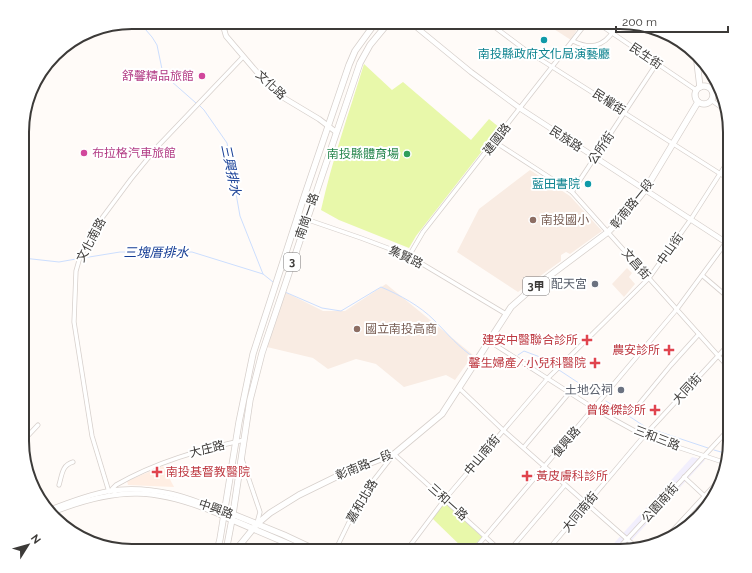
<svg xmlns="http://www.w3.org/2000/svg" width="752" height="573" viewBox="0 0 752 573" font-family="Raleway,'Noto Sans TC',sans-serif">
	<rect width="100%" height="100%" fill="#fffbf8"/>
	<!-- commercial -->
	<path fill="#f2effd" d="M692,457L705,460L622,551H607Z"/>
	<!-- built -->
	<g fill="#f9ece3">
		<path d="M543,22H581L571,40Z"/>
		<path d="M530,170L570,196L602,231L570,254L566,252L561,255V261L518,292L457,252L479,209Z"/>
		<path d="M627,268L632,273L629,277L635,284L624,297L612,284Z"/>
		<path d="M386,284L473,355L455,380L446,375L404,387L376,364L356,359L328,369L313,358L267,347L285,292L323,311H345Z"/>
	</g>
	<!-- medical -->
	<path fill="#ffeee3" d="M163,466L174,487L128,485L127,481Z"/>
	<!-- green -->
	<g fill="#e8f8aa">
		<path d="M364,64L392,90L403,82L471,140L489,119L500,128L416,236L409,248L339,220L321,210C332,160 349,113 364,64Z"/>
		<path d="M445,502L482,537L469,551H466L432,518Z"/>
	</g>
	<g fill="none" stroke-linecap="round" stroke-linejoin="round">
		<!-- stream -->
		<g stroke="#ccdefe" stroke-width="1">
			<path d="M139,22L152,37L157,45L163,74L196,103"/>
			<path d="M199,105L204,110L227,143L240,216L263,274"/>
			<path d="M23,258L59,262L76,259"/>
			<path d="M83,258L120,252H192L263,274L273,282"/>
			<path d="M285,292L322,308L341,311L381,287C400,295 420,306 434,320C447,333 459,348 475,358"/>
			<path d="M518,355L524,351L540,357L556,368"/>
			<path d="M480,361L490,369"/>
			<path d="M496,366L512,358"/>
			<path d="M559,370L600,397"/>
			<path d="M606,401L647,428"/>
			<path d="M654,430L708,448"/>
			<path d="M714,450L728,454"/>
		</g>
		<defs>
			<g id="street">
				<path d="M488,22L524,49L730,180"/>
				<path d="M596,22L696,90"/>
				<path d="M573,41C595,52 609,43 618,22"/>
				<path d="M712,93H721"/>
				<path d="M711,100L725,110"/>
				<path d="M495,142L572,192L730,369"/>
				<path d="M572,192L657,63"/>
				<path d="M297,216L361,238L409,256L506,314"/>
				<path d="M409,256L423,232L587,22"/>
				<path d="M703,276L730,299"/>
				<path d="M489,341L595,409L644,436L726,463"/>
				<path d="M459,388L503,430L636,547"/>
				<path d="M639,404L671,365L699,334"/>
				<path d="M22,442L38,425"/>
				<path d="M524,447L570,392"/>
				<path d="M242,459L260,512L257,523"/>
				<path d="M684,477L710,501"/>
				<path d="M59,485C62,475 62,465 73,462"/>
				<path d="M109,492L92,436L74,322L76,271L80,257L102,218L131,179L158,146L243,57"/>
				<path d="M115,492L112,489L116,485C156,462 199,450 244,440"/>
				<path d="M663,541L723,476"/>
				<path d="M335,551L353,514L373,481L394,454L501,551"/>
				<path d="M406,551L445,499L548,378L649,278L691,219L730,158"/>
				<path d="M473,551L677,309L730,237"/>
				<path d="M509,551L565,485"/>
				<path d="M547,551L644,436L730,343"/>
				<path d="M616,551L730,428"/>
			</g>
			<g id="secondary">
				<path d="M222,22L226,36L267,84L279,95L319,119L336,132"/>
				<path d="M410,22L471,72L521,109L730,245"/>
				<path d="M49,510C95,492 121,483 172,494C190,498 206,506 224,511"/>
				<path d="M51,513C118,486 157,487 223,516"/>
			</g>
			<g id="primary">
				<path d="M696,54L700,87"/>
				<circle cx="704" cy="95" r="9"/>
				<path d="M230,513L284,535L318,551"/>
				<path d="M223,516L305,551"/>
				<path d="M217,551L220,539L239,422L253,354L305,194L349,65L355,51L376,22"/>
				<path d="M226,551L233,514L250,400L262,353L360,63L370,45L389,22"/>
				<path d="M235,551L257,524L270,513L299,495L344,473L394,454L442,414L511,307L528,292L608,232L625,215L645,190L698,102"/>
			</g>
		</defs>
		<!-- street casing -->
		<use href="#street" stroke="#d7d0cc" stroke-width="5"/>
		<!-- secondary casing -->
		<use href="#secondary" stroke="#d7d0cc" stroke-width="6"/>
		<!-- primary casing -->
		<use href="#primary" stroke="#d7d0cc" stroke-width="7"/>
		<!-- street -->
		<use href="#street" stroke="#fff" stroke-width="3.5"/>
		<!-- secondary -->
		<use href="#secondary" stroke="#fff" stroke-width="4.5"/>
		<!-- primary -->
		<use href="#primary" stroke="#fff" stroke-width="5.5"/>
	</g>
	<!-- markers -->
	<g fill="#0f9aa8" stroke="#fff" stroke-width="1.5">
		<circle cx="544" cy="40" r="4"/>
		<circle cx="588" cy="184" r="4"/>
	</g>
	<g fill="#d1479c" stroke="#fff" stroke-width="1.5">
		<circle cx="202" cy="76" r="4"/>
		<circle cx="84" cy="153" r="4"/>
	</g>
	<circle fill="#2e9e5b" stroke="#fff" stroke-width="1.5" cx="407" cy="154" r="4"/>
	<g fill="#8d6e63" stroke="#fff" stroke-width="1.5">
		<circle cx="533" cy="220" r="4"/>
		<circle cx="357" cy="329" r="4"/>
	</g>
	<g fill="#6b7280" stroke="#fff" stroke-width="1.5">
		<circle cx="595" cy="284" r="4"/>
		<circle cx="621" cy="390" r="4"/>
	</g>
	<g fill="#e0444e" stroke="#fff" stroke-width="1.5">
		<path d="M585 334h4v4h4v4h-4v4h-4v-4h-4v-4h4z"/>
		<path d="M667 344h4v4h4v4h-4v4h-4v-4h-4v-4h4z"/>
		<path d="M593 357h4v4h4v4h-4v4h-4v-4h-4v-4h4z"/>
		<path d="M653 404h4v4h4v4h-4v4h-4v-4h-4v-4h4z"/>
		<path d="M155 466h4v4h4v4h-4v4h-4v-4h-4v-4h4z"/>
		<path d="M525 470h4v4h4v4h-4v4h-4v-4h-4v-4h4z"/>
	</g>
	<g text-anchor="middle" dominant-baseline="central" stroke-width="4" stroke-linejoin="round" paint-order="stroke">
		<!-- shield labels -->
		<g fill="#fff" stroke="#767574" stroke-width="1">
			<rect x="284" y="253" width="16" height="18" rx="3"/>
			<rect x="523" y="277" width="26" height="18" rx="3"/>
		</g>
		<g font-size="11" font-weight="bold" fill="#3c3a38">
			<text x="292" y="262">3</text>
			<text x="536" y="286">3甲</text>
		</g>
		<!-- culture labels -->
		<g font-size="12" fill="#0d838f" stroke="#fff">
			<text x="544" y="54">南投縣政府文化局演藝廳</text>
			<text x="580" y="184" text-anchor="end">藍田書院</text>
		</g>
		<!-- street labels -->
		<g font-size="12" fill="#3c3a38" stroke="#fff">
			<text transform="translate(646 56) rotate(34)">民生街</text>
			<text transform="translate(271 85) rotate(43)">文化路</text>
			<text transform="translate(609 102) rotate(33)">民權街</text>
			<text transform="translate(497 139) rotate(-52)">建國路</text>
			<text transform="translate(566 139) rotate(33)">民族路</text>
			<text transform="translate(601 148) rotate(-56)">公所街</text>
			<text transform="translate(632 204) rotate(-51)">彰南路一段</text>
			<text transform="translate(307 216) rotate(-71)">南崗一路</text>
			<text transform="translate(91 240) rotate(-62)">文化南路</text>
			<text transform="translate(670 249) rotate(-55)">中山街</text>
			<text transform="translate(406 257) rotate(25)">集賢路</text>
			<text transform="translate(636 264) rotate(49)">文昌街</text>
			<text transform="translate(687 389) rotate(-47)">大同街</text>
			<text transform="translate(657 438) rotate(21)">三和三路</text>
			<text transform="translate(566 442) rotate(-49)">復興路</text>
			<text transform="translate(207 449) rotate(-14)">大庄路</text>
			<text transform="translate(482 455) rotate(-50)">中山南街</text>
			<text transform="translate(364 465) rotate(-22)">彰南路一段</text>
			<text transform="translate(362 501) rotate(-59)">嘉和北路</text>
			<text transform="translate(448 502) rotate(42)">三和一路</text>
			<text transform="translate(660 503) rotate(-48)">公園南街</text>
			<text transform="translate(216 509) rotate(19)">中興路</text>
			<text transform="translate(580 512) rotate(-50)">大同南街</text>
		</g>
		<!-- hotel labels -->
		<g font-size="12" fill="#b23c85" stroke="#fff" text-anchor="end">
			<text x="194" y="76">舒馨精品旅館</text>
			<text x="92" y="153" text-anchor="start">布拉格汽車旅館</text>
		</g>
		<!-- leisure labels -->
		<g font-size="12" fill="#27864d" stroke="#fff" text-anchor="end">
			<text x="399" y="154">南投縣體育場</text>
		</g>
		<!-- education labels -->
		<g font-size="12" fill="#785e54" stroke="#fff" text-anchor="start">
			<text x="541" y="220">南投國小</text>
			<text x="365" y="329">國立南投高商</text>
		</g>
		<!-- worship labels -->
		<g font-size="12" fill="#5b616d" stroke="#fff" text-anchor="end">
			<text x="587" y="284">配天宮</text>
			<text x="613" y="390">土地公祠</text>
		</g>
		<!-- health labels -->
		<g font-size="12" fill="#be3a42" stroke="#fff" text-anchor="end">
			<text x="578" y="340">建安中醫聯合診所</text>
			<text x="660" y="350">農安診所</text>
			<text x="586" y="363">馨生婦產/.小兒科醫院</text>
			<text x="646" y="410">曾俊傑診所</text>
			<text x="166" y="472" text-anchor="start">南投基督教醫院</text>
			<text x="536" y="476" text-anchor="start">黃皮膚科診所</text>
		</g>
		<!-- water labels -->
		<g font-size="13" font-style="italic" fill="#153d95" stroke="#fff">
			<text transform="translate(231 170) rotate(78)">三興排水</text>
			<text x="156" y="252">三塊厝排水</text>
		</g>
	</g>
	<!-- crop -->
	<path d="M0 0H752V573H0ZM132 29H620A103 103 0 0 1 723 132V441A103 103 0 0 1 620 544H132A103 103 0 0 1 29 441V132A103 103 0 0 1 132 29Z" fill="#fff" fill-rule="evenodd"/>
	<path fill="none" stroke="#3c3a38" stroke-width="2" d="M132 29H620A103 103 0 0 1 723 132V441A103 103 0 0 1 620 544H132A103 103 0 0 1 29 441V132A103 103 0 0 1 132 29Z"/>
	<!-- north arrow -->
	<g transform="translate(28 545) rotate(53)" stroke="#ffffff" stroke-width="3" paint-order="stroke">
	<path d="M0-3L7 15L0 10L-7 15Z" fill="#3c3a38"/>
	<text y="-6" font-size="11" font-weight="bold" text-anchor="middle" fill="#3c3a38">N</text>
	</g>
	<!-- scale -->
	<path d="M616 26v6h112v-6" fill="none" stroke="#3c3a38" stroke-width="2"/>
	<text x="622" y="26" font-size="12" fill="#3c3a38" stroke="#ffffff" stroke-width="3" paint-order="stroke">200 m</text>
</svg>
